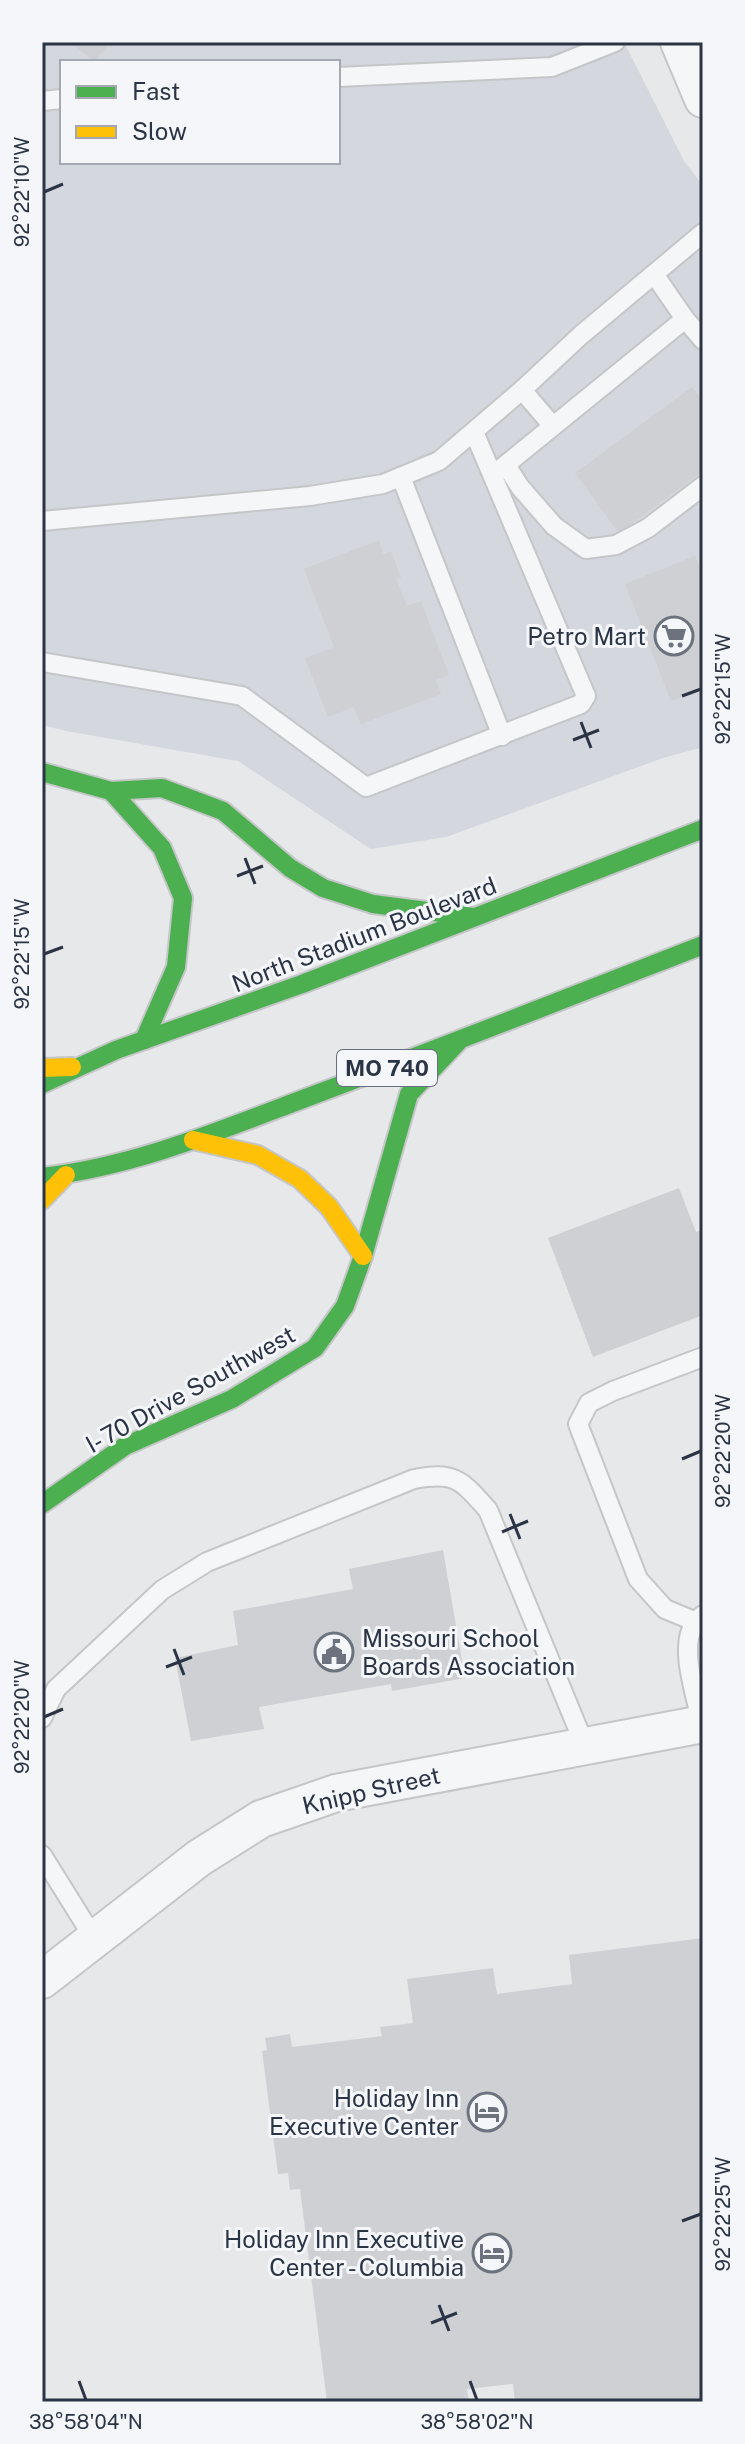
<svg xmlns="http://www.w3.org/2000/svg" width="745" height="2444" viewBox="0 0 745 2444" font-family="'Public Sans',sans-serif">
	<rect width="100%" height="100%" fill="#e6e8ea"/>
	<!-- built -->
	<path fill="#d4d7dd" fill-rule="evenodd" d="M42,42H624L684,161L703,186V747L663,758L446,837L371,849L238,761L66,731L42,725ZM62,62H338V162H62Z"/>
	<!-- building -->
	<g fill="#ced0d3">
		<path d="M70,42H111L94,62Z"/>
		<path d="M692,387L703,402V471L619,533L575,473Z"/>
		<path d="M379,540L383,554L391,551L401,578L396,579L407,606L421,601L449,675L436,680L441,694L361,724L354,707L328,717L305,658L334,647L304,569Z"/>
		<path d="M695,556L703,576V689L671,701L625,584Z"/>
		<path d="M679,1188L696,1232L703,1230V1315L593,1357L548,1238Z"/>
		<path d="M443,1550L465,1678L392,1691L391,1684L259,1707L264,1729L191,1741L175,1658L238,1645L233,1611L353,1589L349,1569Z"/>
		<path d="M703,1938V2395L698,2402H515L513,2384L467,2389L469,2402H327L300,2189L290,2190L288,2173L278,2174L262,2051L267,2050L265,2038L290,2034L292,2047L382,2036L380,2027L413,2023L407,1979L493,1968L497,1994L572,1984L569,1955Z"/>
	</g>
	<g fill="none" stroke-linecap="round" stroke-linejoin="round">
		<defs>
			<g id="lane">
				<path d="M338,77L552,67L615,42"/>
				<path d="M42,101L62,99"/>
				<path d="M654,274L685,319L703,340"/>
				<path d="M522,390L552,425"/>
				<path d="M506,465L520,487L554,526L586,549L616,545L648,528L703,486"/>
				<path d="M498,471L685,319"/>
				<path d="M401,477L502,736"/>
				<path d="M42,521L310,496L383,484L439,461L522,390L581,335L703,233"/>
				<path d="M42,662L242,696L366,787L581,704L586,696L474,432"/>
				<path d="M694,1621L665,1609L638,1579L578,1424L589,1403L613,1391L703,1357"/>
				<path d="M42,1718L56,1689L162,1590L207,1562L414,1479C455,1471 461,1480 488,1510L585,1746"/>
				<path d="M702,1724C696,1694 673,1635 703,1615"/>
				<path d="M42,1855L95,1940"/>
			</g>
			<g id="street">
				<path d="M679,42L703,99"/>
				<path d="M42,1980L199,1858L261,1819L336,1793L703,1724"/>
			</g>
			<g id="fast">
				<path d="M42,772L111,791L162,788L223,811L290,868L323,888L373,904L473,917"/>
				<path d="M111,791L162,848L183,898L176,967L144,1040"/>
				<path d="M42,1084L116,1050L302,984L703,829"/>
				<path d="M42,1177C139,1166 228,1127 319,1093C448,1045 575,995 703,945"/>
				<path d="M42,1504L125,1446L232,1399L315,1348L345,1306L363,1256L409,1094L458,1042"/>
			</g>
			<g id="slow">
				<path d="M42,1068L72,1067"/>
				<path d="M193,1140L258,1155L300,1179L329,1207L363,1256"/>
				<path d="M42,1200L66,1175"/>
			</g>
		</defs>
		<!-- lane casing -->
		<use href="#lane" stroke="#c4c6c8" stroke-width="22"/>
		<!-- street casing -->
		<use href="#street" stroke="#c4c6c8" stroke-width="40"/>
		<!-- fast casing -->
		<use href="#fast" stroke="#c4c6c8" stroke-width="22"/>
		<!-- slow casing -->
		<use href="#slow" stroke="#c4c6c8" stroke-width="22"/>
		<!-- lane -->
		<use href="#lane" stroke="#f5f6f7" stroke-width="18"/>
		<!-- street -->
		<use href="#street" stroke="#f5f6f7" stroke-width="36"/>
		<!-- fast -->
		<use href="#fast" stroke="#4caf50" stroke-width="18"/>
		<!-- slow -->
		<use href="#slow" stroke="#ffc107" stroke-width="18"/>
	</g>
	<!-- ticks -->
	<path fill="none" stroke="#2b3445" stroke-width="3" d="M44,192L63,184M682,696L701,689M581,722L591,748M573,740L599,730M245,858L255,884M237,876L263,866M44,954L63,947M682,1459L701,1451M510,1514L520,1539M502,1532L528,1521M174,1649L184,1675M166,1667L192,1657M44,1717L63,1709M682,2221L701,2214M439,2305L449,2331M431,2323L457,2313M79,2381L86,2400M470,2381L477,2400"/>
	<!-- icons -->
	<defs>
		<symbol id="supermarket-ring" viewBox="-11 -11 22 22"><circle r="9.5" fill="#f4f6f9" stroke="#6c737f" stroke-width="1.5"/><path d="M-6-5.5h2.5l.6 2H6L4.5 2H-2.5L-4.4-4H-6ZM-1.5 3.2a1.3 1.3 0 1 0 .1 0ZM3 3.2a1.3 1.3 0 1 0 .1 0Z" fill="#6c737f"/></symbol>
		<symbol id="civic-ring" viewBox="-11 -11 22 22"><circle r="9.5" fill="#f4f6f9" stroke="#6c737f" stroke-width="1.5"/><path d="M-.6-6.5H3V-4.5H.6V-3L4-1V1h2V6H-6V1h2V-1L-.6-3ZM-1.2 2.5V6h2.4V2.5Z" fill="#6c737f"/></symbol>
		<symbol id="hotel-ring" viewBox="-11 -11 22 22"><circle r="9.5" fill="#f4f6f9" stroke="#6c737f" stroke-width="1.5"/><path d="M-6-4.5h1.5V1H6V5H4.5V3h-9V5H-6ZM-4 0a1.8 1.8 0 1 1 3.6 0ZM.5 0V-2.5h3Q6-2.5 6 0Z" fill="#6c737f"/></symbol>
	</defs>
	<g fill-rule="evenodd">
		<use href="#supermarket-ring" x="652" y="614" width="44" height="44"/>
		<use href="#civic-ring" x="312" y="1630" width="44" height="44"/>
		<use href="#hotel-ring" x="465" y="2090" width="44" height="44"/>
		<use href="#hotel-ring" x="470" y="2231" width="44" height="44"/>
	</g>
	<g text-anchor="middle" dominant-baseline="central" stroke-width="6" stroke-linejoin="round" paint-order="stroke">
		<!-- shield labels -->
		<rect fill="#f4f6f9" stroke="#676e7b" stroke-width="2" x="337" y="1050" width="100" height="36" rx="6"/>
		<g font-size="22" font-weight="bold" fill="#2b3445">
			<text x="387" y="1068">MO 740</text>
		</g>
		<!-- poi labels -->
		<g font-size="24" fill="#2b3445" stroke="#f4f6f9" text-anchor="end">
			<text x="646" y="636">Petro Mart</text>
			<text x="362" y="1638" text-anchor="start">Missouri School<tspan x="362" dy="28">Boards Association</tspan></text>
			<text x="459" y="2098">Holiday Inn<tspan x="459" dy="28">Executive Center</tspan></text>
			<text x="464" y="2239">Holiday Inn Executive<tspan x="464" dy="28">Center - Columbia</tspan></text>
		</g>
		<!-- street labels -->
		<g font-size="24" fill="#2b3445" stroke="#f4f6f9">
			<text transform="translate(364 934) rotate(-21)">North Stadium Boulevard</text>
			<text transform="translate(190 1389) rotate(-29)">I- 70 Drive Southwest</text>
			<text transform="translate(371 1790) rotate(-13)">Knipp Street</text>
		</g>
	</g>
	<!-- border -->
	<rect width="745" height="2444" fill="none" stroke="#f4f6f9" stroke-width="88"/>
	<!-- legend -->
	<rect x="60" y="60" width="280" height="104" fill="#f4f6f9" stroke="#a4a8b1" stroke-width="2"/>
	<rect x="76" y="86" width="40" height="12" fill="#4caf50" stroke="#a4a8b1" stroke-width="2"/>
	<text x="132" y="100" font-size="24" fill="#2b3445">Fast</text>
	<rect x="76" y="126" width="40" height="12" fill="#ffc107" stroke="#a4a8b1" stroke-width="2"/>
	<text x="132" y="140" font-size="24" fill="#2b3445">Slow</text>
	<rect x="44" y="44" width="657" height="2356" fill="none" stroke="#2b3445" stroke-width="3"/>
	<g font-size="20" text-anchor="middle" fill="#2b3445">
		<text transform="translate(22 192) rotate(-90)" y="7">92°22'10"W</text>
		<text transform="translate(723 689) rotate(-90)" y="7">92°22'15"W</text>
		<text transform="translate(22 954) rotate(-90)" y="7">92°22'15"W</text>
		<text transform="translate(723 1451) rotate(-90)" y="7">92°22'20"W</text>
		<text transform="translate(22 1717) rotate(-90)" y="7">92°22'20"W</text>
		<text transform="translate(723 2214) rotate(-90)" y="7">92°22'25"W</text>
		<text x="86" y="2429">38°58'04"N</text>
		<text x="477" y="2429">38°58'02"N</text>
	</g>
</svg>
